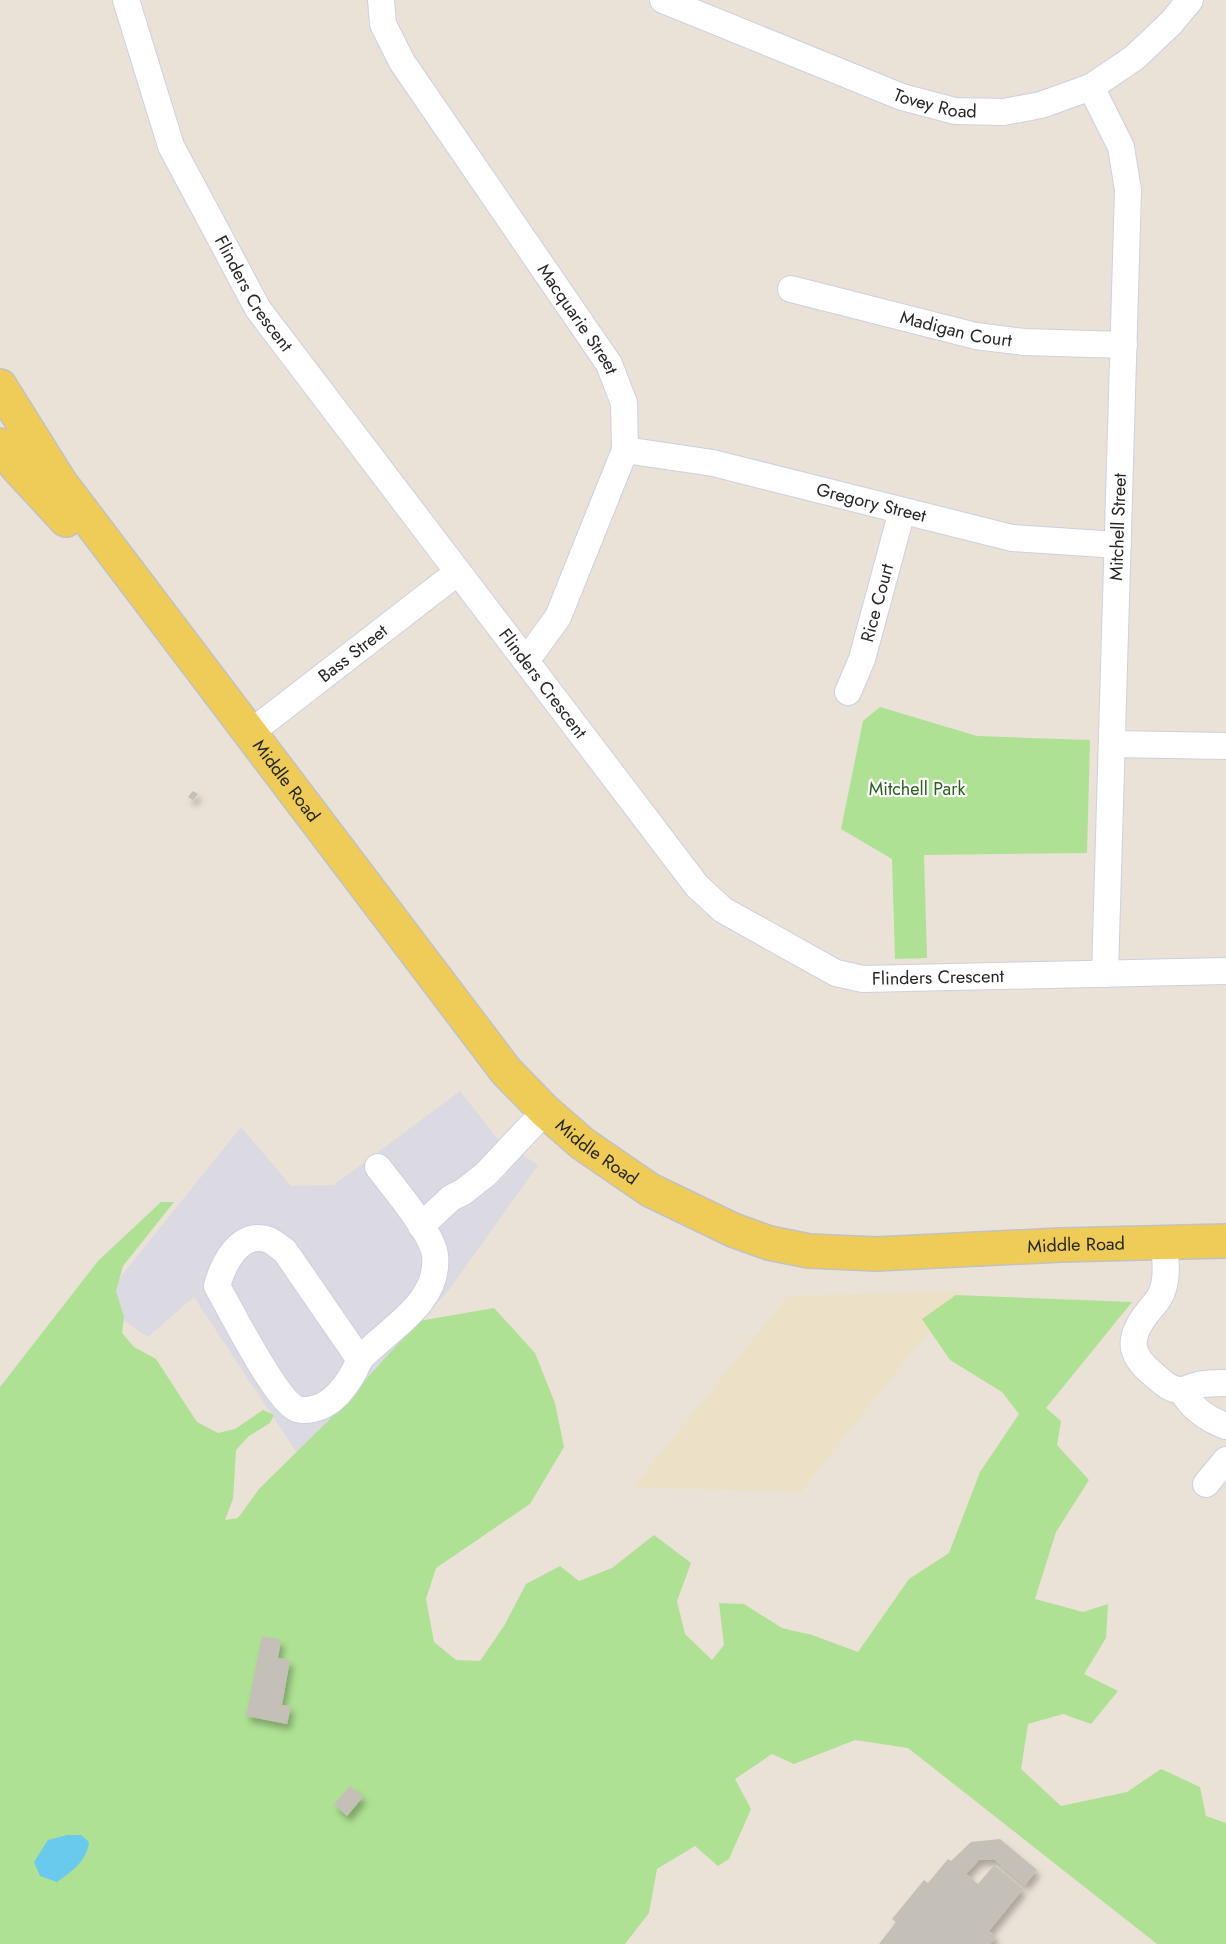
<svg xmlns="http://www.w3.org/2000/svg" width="1226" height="1944" viewBox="0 0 1226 1944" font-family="Jost,sans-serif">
	<defs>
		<filter id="shadow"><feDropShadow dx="3.5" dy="6" stdDeviation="3" flood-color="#0004"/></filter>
	</defs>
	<rect width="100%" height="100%" fill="#eae2d7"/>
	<!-- industrial -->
	<path fill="#dbd9e1" d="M460,1091L497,1138L538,1165L448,1291L299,1456L194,1297L148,1337L99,1304L241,1127L291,1186L334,1185Z"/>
	<!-- education -->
	<path fill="#ece0c6" d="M961,1291L801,1492L633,1487L788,1296Z"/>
	<!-- green -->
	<g fill="#aee193">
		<path d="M880,707L977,736L1090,740L1087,853L924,855L927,958L895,959L892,859L841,829L863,721Z"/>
		<path d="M161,1202H174L123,1266L116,1291L124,1317L122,1333L134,1347L156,1359L197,1422L218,1433L235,1429L263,1410L274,1415L270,1423L249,1436L236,1450L233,1499L225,1520L238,1518L259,1489L328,1421L419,1321L494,1308L535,1353L555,1403L564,1447L530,1504L436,1568L426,1599L434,1642L456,1660L480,1661L504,1626L526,1584L560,1566L579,1581L612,1568L654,1535L691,1563L677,1601L685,1634L712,1660L724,1645L719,1603L744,1604L782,1628L812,1635L858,1652L909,1579L949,1553L980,1472L1019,1414L1002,1392L950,1360L922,1319L956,1295L1132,1302L1046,1408L1061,1421L1057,1445L1089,1480L1056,1532L1035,1599L1083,1612L1108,1604L1106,1638L1084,1674L1118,1691L1091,1724L1063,1714L1028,1724L1021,1769L1061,1806L1127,1792L1161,1769L1200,1787L1206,1816L1226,1823V1944H1157L908,1748L855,1740L794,1764L772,1754L735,1779L751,1809L729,1859L718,1866L695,1846L657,1869L649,1913L625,1944H0V1387L98,1261Z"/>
	</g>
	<!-- water -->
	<path fill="#69caed" d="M67,1835H81L89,1842C87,1861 71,1872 57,1882L40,1876L34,1862L48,1840Z"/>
	<!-- building -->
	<g fill="#c4bfb7" filter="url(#shadow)">
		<path d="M193,791L198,794L193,800L188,797Z"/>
		<path d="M262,1636L281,1640L278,1658L290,1660L282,1705L291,1706L287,1724L246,1716Z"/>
		<path d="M350,1786L363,1797L347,1816L334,1804Z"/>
		<path d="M1000,1839L1037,1870L1025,1885L994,1859L979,1860L966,1874L978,1884L994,1865L1023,1889L989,1931L996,1937L990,1944H879L896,1922L892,1919L924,1880L928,1883L948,1859L951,1861L971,1842Z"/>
	</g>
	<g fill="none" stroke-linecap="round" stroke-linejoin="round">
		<defs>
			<g id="minor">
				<path id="s1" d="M126,0L171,146L258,309L697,886L723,910L836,973L863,979L1226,971"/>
				<path id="s2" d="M381,0L383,24L402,62L609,364L624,403L625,450L558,617L526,661"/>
				<path id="s3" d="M663,0L902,97L955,111L1004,112L1041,105L1091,87L1134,58L1171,23L1190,0"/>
				<path d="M1091,87L1121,147L1128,190L1105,974"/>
				<path id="s4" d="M791,289L976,336L1024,342L1124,345"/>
				<path id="s5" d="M625,450L713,463L1012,538L1118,545"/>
				<path id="s6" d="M848,692L862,659L902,511"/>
				<path id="s7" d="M250,733L458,572"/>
				<path d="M1112,744L1226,746"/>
				<path d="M421,1226L451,1198L463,1192L486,1174L545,1111"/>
				<path d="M1164,1243C1165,1257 1168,1274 1163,1289C1161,1298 1154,1304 1148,1312C1128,1337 1128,1354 1153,1374C1161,1381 1169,1390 1181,1390C1186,1390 1192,1386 1198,1385C1207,1383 1217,1383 1226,1383"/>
				<path d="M360,1360L285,1251C280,1248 274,1242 269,1240C240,1229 223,1264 217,1286C231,1311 274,1396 295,1408C300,1411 308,1410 313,1409C333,1405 346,1386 355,1370C357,1365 358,1361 361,1358C389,1328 440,1303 435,1255C432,1232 393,1187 378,1167"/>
				<path d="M1182,1391C1192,1409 1207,1419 1226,1426"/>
				<path d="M1206,1484L1226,1460"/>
			</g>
			<g id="major">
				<path id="s8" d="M0,386L60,482L506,1071L545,1111L583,1144L650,1190L733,1230L769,1243L809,1251L877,1254L1061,1245L1226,1241"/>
				<path d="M0,445L17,467L66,520"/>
			</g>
		</defs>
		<!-- minor casing -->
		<use href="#minor" stroke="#cdd0e0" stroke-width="28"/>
		<!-- major casing -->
		<use href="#major" stroke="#c2c2c2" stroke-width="36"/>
		<!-- minor -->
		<use href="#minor" stroke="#fff" stroke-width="26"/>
		<!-- major -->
		<use href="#major" stroke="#efcc57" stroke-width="33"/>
	</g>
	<g text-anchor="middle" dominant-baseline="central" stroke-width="4.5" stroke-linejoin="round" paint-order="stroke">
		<!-- street labels -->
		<g font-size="18" fill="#262626" stroke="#fff">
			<text stroke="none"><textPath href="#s3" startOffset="292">Tovey Road</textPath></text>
			<text stroke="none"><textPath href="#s1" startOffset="322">Flinders Crescent</textPath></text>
			<text stroke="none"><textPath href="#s2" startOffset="378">Macquarie Street</textPath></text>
			<text stroke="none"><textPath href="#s4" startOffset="170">Madigan Court</textPath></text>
			<text stroke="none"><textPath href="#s5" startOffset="252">Gregory Street</textPath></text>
			<text transform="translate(1118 527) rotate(-88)">Mitchell Street</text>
			<text stroke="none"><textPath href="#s6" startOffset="94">Rice Court</textPath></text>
			<text stroke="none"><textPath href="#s7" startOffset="130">Bass Street</textPath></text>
			<text stroke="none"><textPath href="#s1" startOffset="808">Flinders Crescent</textPath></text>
			<text stroke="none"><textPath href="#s8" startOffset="488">Middle Road</textPath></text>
			<text stroke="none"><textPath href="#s1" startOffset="1330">Flinders Crescent</textPath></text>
			<text stroke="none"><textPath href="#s8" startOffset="974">Middle Road</textPath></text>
			<text stroke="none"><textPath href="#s8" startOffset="1478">Middle Road</textPath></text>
		</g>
		<!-- park labels -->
		<g font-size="18" fill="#286119" stroke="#fff">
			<text x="917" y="789">Mitchell Park</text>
		</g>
	</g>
</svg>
